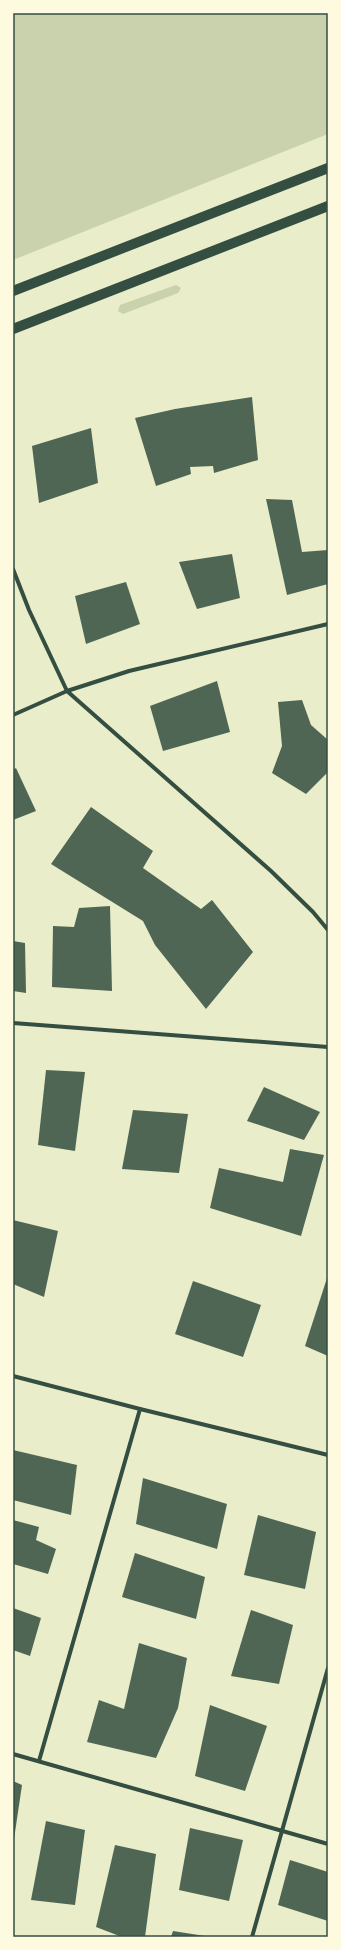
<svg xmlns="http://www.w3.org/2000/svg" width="341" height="1950" viewBox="0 0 341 1950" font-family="Lato,sans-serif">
	<rect width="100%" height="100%" fill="#e9edc9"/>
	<!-- green -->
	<g fill="#cad2ad">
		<path d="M13,13H328V134L13,260Z"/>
		<path d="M176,285L181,288L178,293L123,314L118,311L120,305Z"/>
	</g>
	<!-- building -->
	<g fill="#4f6655">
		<path d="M252,397L258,460L214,473L213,466L190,467L191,474L156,486L135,418L175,409Z"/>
		<path d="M91,428L98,483L39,503L32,446Z"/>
		<path d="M266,499L292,500L302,552L328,550V584L287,595Z"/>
		<path d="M232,554L240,598L197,609L179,562Z"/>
		<path d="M126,582L140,624L86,644L75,596Z"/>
		<path d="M217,681L230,732L163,751L150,706Z"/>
		<path d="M302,700L311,725L328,740V772L306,794L272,773L282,746L278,702Z"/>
		<path d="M16,768L36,811L13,820V770Z"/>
		<path d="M91,807L153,851L143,868L201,909L212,900L253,952L206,1009L155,945L143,921L51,864Z"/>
		<path d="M110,906L112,991L52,987L53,926L74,927L79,908Z"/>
		<path d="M13,941L25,943L26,993L13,991Z"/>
		<path d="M46,1070L85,1072L75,1151L38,1145Z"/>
		<path d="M264,1087L320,1112L304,1140L247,1121Z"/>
		<path d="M133,1110L188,1114L179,1173L122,1169Z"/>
		<path d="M290,1149L324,1155L301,1236L210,1208L219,1168L283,1182Z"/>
		<path d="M13,1220L58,1231L44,1297L13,1284Z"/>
		<path d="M328,1275V1356L305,1346Z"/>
		<path d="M193,1281L261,1305L243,1357L175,1334Z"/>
		<path d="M13,1450L77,1465L71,1515L13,1500Z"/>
		<path d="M143,1478L227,1504L217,1549L136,1524Z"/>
		<path d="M258,1515L316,1532L305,1589L244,1575Z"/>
		<path d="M13,1520L39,1527L36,1540L56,1549L48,1574L13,1564Z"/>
		<path d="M135,1553L205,1577L196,1619L122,1597Z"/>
		<path d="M13,1608L41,1618L30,1656L13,1650Z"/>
		<path d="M251,1610L293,1625L279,1684L231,1676Z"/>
		<path d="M139,1643L187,1658L178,1708L156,1758L87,1742L99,1700L124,1709Z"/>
		<path d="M210,1705L267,1726L245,1791L195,1776Z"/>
		<path d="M13,1781L22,1785L14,1839H13Z"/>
		<path d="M46,1821L85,1830L75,1905L31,1900Z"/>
		<path d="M190,1828L243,1840L229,1901L179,1890Z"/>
		<path d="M115,1845L156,1854L145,1937H122L96,1927Z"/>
		<path d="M290,1860L328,1872V1921L278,1905Z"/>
		<path d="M173,1931L205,1936V1937H171Z"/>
	</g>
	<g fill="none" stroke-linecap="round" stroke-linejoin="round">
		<!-- minor -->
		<g stroke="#344e41" stroke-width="4">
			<path d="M13,569L29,610L67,691L271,871L313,912L328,930"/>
			<path d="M13,715L67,691L129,671L328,624"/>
			<path d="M13,1023L328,1047"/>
			<path d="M13,1376L140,1409L328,1455"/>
			<path d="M13,1754L328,1844"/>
			<path d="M39,1761L140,1409"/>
			<path d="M252,1937L328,1668"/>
		</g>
		<!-- primary -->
		<g stroke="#344e41" stroke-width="10">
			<path d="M13,291L328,168"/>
			<path d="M13,329L328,206"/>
		</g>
	</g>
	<!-- border -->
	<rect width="341" height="1950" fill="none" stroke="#fefae0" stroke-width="28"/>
	<rect x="14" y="14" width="313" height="1922" fill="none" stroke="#344e41" stroke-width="1.5"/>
</svg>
